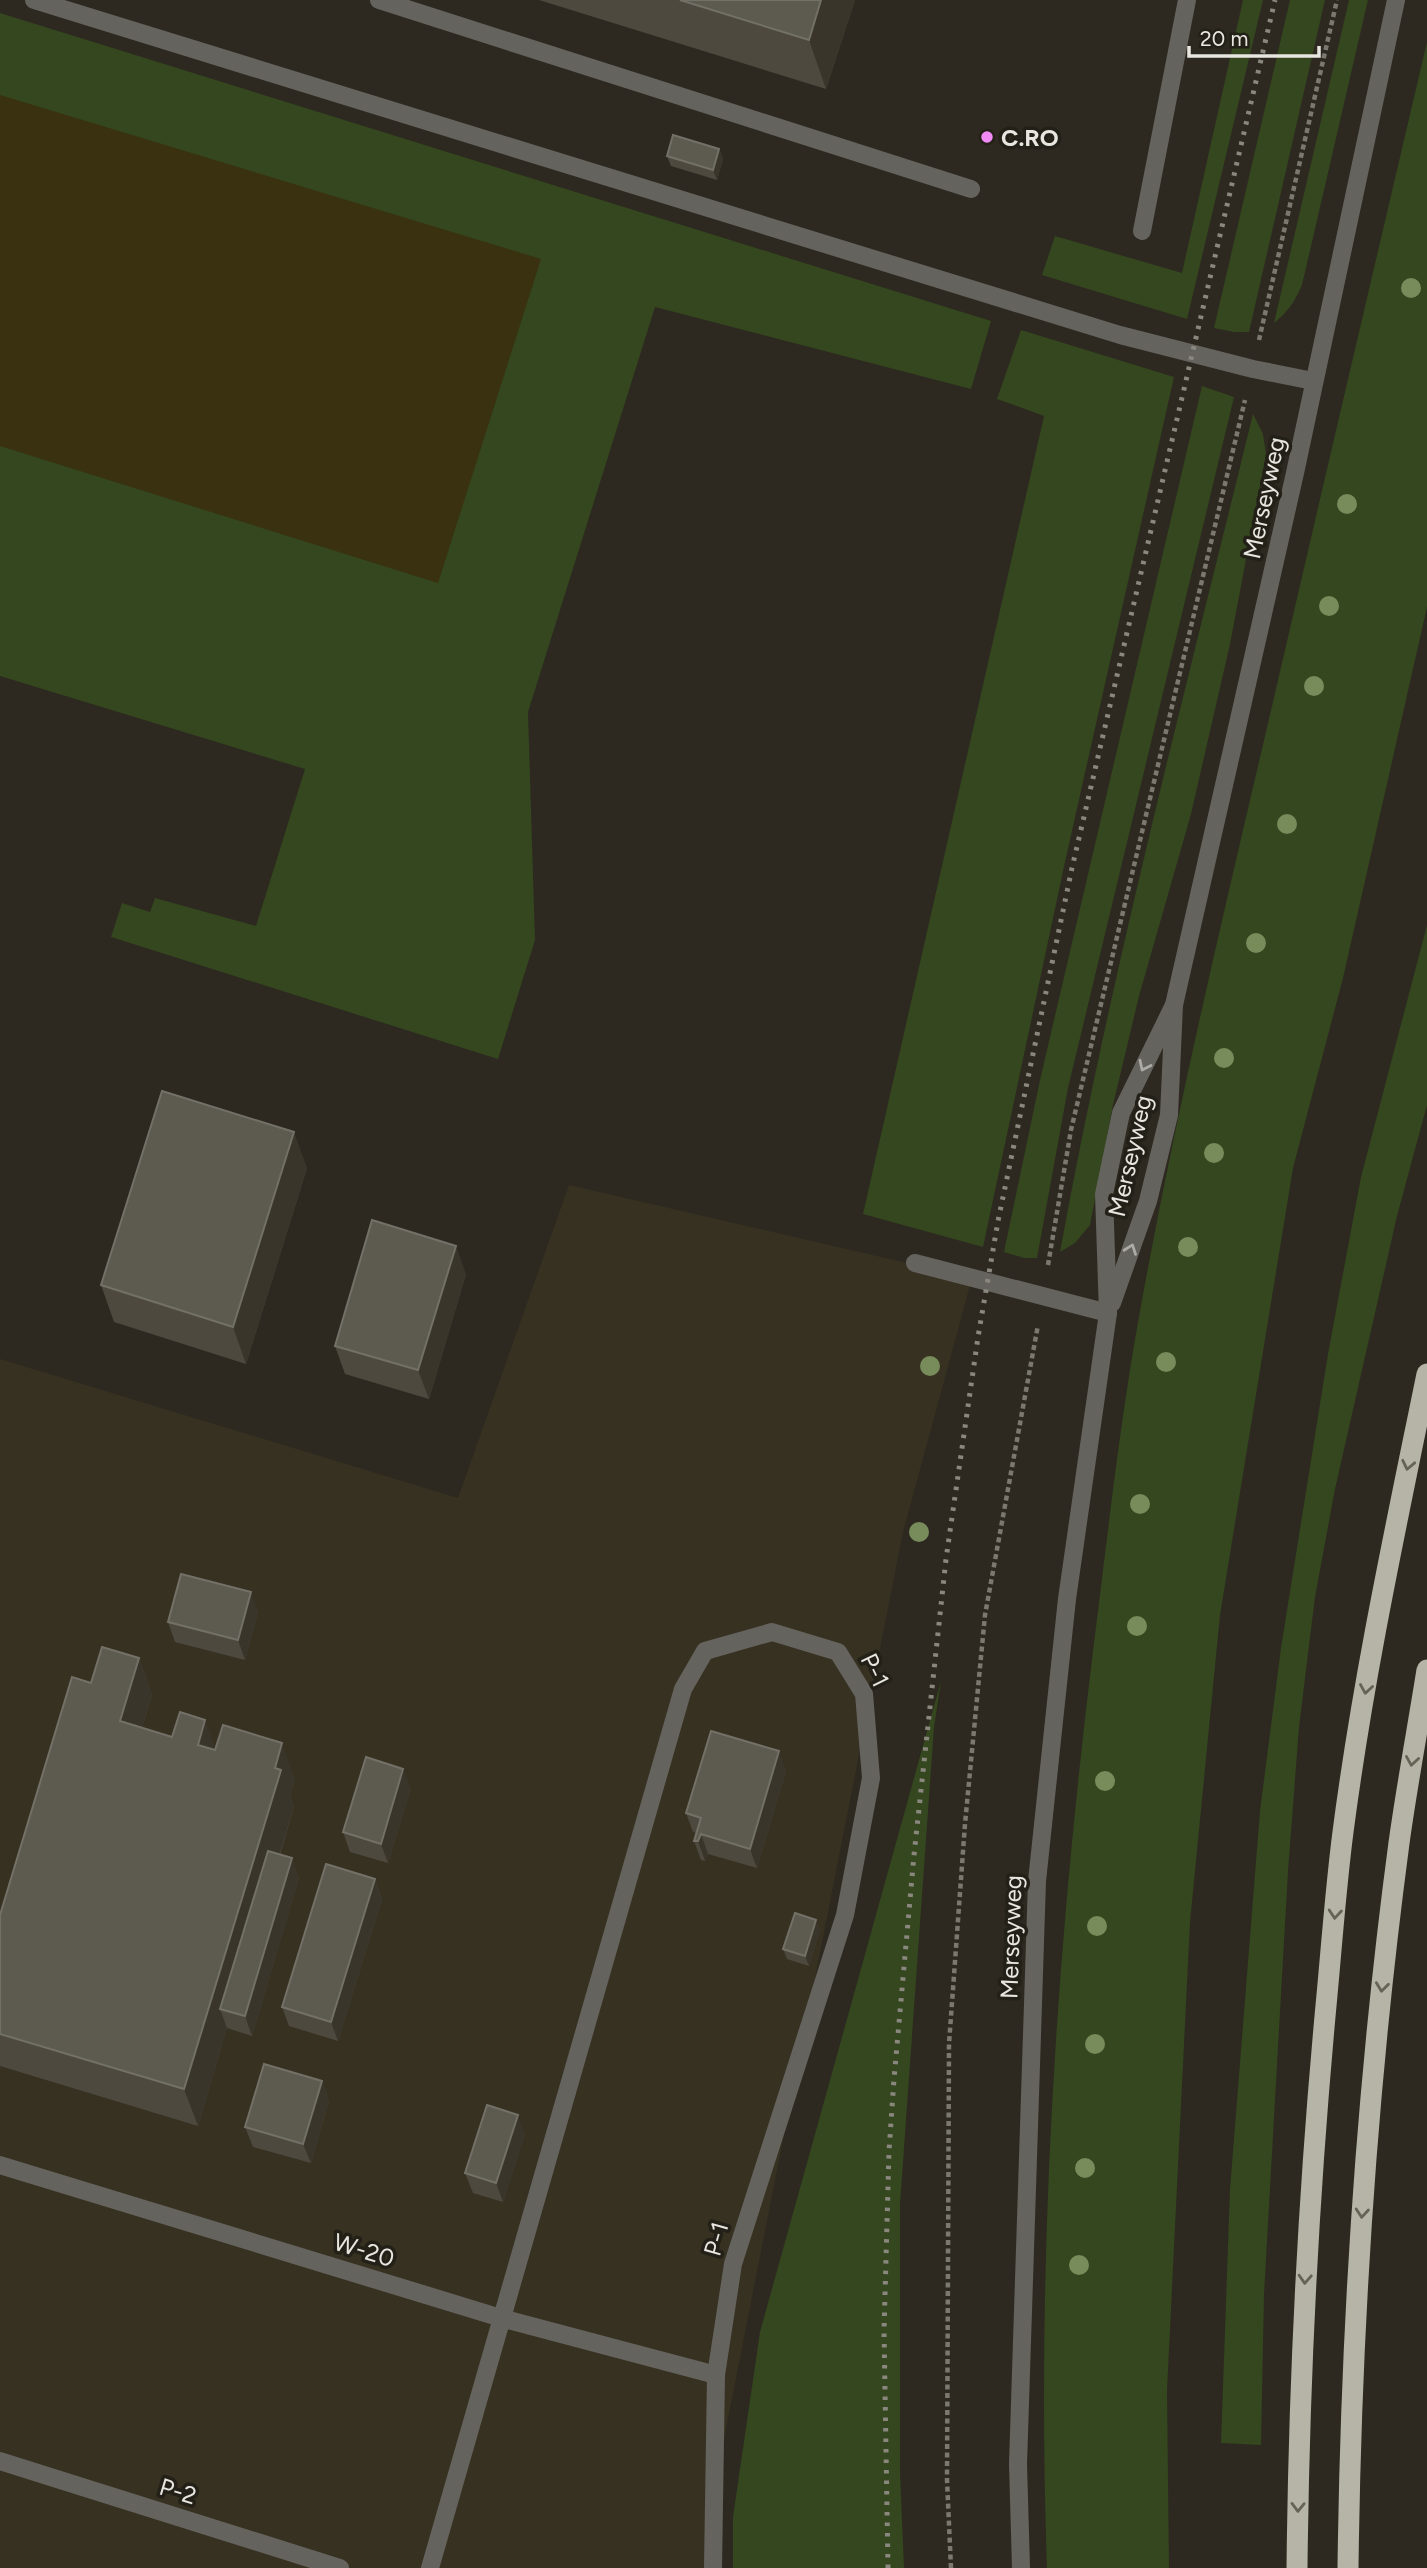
<svg xmlns="http://www.w3.org/2000/svg" width="1427" height="2568" viewBox="0 0 1427 2568" font-family="Figtree,sans-serif">
	<rect width="100%" height="100%" fill="#2d2920"/>
	<!-- built -->
	<path fill="#373121" d="M569,1185L972,1278L903,1532L706,2530L710,2568H0V1359L458,1498Z"/>
	<!-- green -->
	<g fill="#34471e">
		<path d="M1243,0H1263L1187,319L1042,275L1055,236L1182,273Z"/>
		<path d="M1290,0H1325L1249,332H1234L1214,328Z"/>
		<path d="M1349,0H1368L1302,285C1295,301 1288,312 1274,323Z"/>
		<path d="M0,13L991,321L971,389L655,307L528,712L535,940L498,1059L111,937L122,903L150,912L155,898L256,926L305,769L0,676Z"/>
		<path d="M1427,42V607L1343,978L1293,1168L1220,1615L1190,1922L1167,2390L1169,2568H1047C1036,2259 1056,1949 1094,1643C1108,1532 1120,1421 1140,1311C1176,1112 1223,916 1269,719C1321,494 1374,268 1427,42Z"/>
		<path d="M1021,330L1174,377L1065,862L983,1247L863,1214L1044,416L997,399Z"/>
		<path d="M1202,386L1234,397L1068,1088L1037,1258H1024L1004,1252L1040,1080Z"/>
		<path d="M1253,414L1263,434L1266,454L1230,644L1191,814L1139,996L1113,1105L1090,1225L1075,1243L1060,1252C1111,971 1185,693 1253,414Z"/>
		<path d="M1427,925V1105L1397,1216L1335,1489L1315,1597L1299,1727L1288,1871L1264,2294L1261,2445L1221,2443L1230,2189L1260,1811L1281,1648L1328,1354L1361,1177Z"/>
		<path d="M941,1681L934,1727L900,2204V2473L904,2568H733V2517L760,2332Z"/>
	</g>
	<!-- sand -->
	<path fill="#393110" d="M0,95L541,259L438,583L0,446Z"/>
	<g fill="none" stroke-linecap="round" stroke-linejoin="round">
		<!-- path -->
		<g stroke="#7b7870" stroke-width="4.5" stroke-dasharray="5 3.5" stroke-linecap="butt">
			<path d="M1259,340L1337,0"/>
			<path d="M1048,1265L1071,1130L1245,400"/>
			<path d="M951,2568L947,2480L949,2044L965,1824L985,1615L1038,1325"/>
		</g>
		<!-- minor -->
		<g stroke="#65635e" stroke-width="18">
			<path d="M34,0L1120,335L1253,369L1313,381"/>
			<path d="M379,0L971,189"/>
			<path d="M1142,231L1187,0"/>
			<path d="M915,1263L1108,1313"/>
			<path d="M1112,1303L1148,1201L1169,1115L1174,1005L1295,473L1396,0"/>
			<path d="M0,2165L501,2318L716,2375"/>
			<path d="M0,2461L340,2568"/>
			<path d="M430,2568L683,1689L705,1651L772,1632L838,1652L864,1694L871,1778L845,1915L733,2264L716,2375L713,2568"/>
			<path d="M1021,2568L1018,2464L1037,1881L1067,1599L1108,1313L1104,1194L1121,1113L1174,1005"/>
		</g>
		<!-- highway -->
		<g stroke="#b6b3a7" stroke-width="21">
			<path d="M1297,2568C1299,2376 1309,2185 1327,1995C1332,1941 1336,1886 1343,1832C1363,1678 1396,1526 1427,1374"/>
			<path d="M1348,2568C1351,2326 1367,2083 1399,1843C1407,1785 1418,1727 1427,1670"/>
		</g>
		<!-- rail -->
		<path stroke="#8a877f" stroke-width="5" stroke-dasharray="3.5 7" stroke-linecap="butt" d="M888,2568L884,2331L889,2151L894,2079L914,1855L946,1559L978,1337L998,1221L1072,868L1275,0"/>
	</g>
	<!-- trees -->
	<g fill="#778b5b">
		<circle cx="1411" cy="288" r="10"/>
		<circle cx="1347" cy="504" r="10"/>
		<circle cx="1329" cy="606" r="10"/>
		<circle cx="1314" cy="686" r="10"/>
		<circle cx="1287" cy="824" r="10"/>
		<circle cx="1256" cy="943" r="10"/>
		<circle cx="1224" cy="1058" r="10"/>
		<circle cx="1214" cy="1153" r="10"/>
		<circle cx="1188" cy="1247" r="10"/>
		<circle cx="1166" cy="1362" r="10"/>
		<circle cx="930" cy="1366" r="10"/>
		<circle cx="1140" cy="1504" r="10"/>
		<circle cx="919" cy="1532" r="10"/>
		<circle cx="1137" cy="1626" r="10"/>
		<circle cx="1105" cy="1781" r="10"/>
		<circle cx="1097" cy="1926" r="10"/>
		<circle cx="1095" cy="2044" r="10"/>
		<circle cx="1085" cy="2168" r="10"/>
		<circle cx="1079" cy="2265" r="10"/>
	</g>
	<!-- wall -->
	<g fill="#4d493f">
		<path d="M539,0H855L826,89Z"/>
		<path d="M719,149L723,159L717,180L671,166L667,156Z"/>
		<path d="M307,1168L246,1364L114,1322L101,1285Z"/>
		<path d="M466,1274L429,1399L345,1374L335,1346Z"/>
		<path d="M258,1612L245,1660L175,1642L168,1622Z"/>
		<path d="M139,1658L152,1695L142,1728L216,1748L295,1780L290,1795L294,1806L280,1855L299,1878L252,2036L227,2028L198,2126L0,2066V1915Z"/>
		<path d="M786,1771L757,1868L708,1854L705,1861L701,1860L694,1841L697,1833L693,1832L686,1813Z"/>
		<path d="M411,1788L388,1863L350,1852L343,1832Z"/>
		<path d="M375,1879L382,1899L338,2041L289,2026L282,2007Z"/>
		<path d="M820,1930L809,1966L787,1959L783,1949Z"/>
		<path d="M322,2081L329,2101L311,2163L253,2147L245,2127Z"/>
		<path d="M525,2134L503,2202L473,2193L465,2173Z"/>
	</g>
	<!-- shaded-wall -->
	<g fill="#39352b">
		<path d="M821,0H855L826,89L809,40Z"/>
		<path d="M719,149L723,159L717,180L713,170Z"/>
		<path d="M294,1132L307,1168L246,1364L233,1327Z"/>
		<path d="M456,1246L466,1274L429,1399L418,1370Z"/>
		<path d="M251,1592L258,1612L245,1660L238,1640Z"/>
		<path d="M139,1658L152,1695L133,1757L120,1721Z"/>
		<path d="M205,1720L219,1757L198,1745Z"/>
		<path d="M282,1743L295,1780L290,1795L294,1806L232,2012L220,2009L227,2028L198,2126L184,2089Z"/>
		<path d="M779,1751L786,1771L757,1868L750,1849Z"/>
		<path d="M403,1769L411,1788L388,1863L381,1844Z"/>
		<path d="M701,1834L708,1854L705,1861L698,1841Z"/>
		<path d="M292,1858L299,1878L252,2036L245,2016Z"/>
		<path d="M375,1879L382,1899L338,2041L331,2022Z"/>
		<path d="M816,1920L820,1930L809,1966L805,1956Z"/>
		<path d="M322,2081L329,2101L311,2163L303,2144Z"/>
		<path d="M518,2115L525,2134L503,2202L496,2183Z"/>
	</g>
	<!-- building -->
	<g fill="#5d5a50" stroke="#737067" stroke-width="2">
		<path d="M680,0H821L809,40Z"/>
		<path d="M673,135L719,149L713,170L667,156Z"/>
		<path d="M162,1091L294,1132L233,1327L101,1285Z"/>
		<path d="M372,1220L456,1246L418,1370L335,1346Z"/>
		<path d="M181,1574L251,1592L238,1640L168,1622Z"/>
		<path d="M102,1647L139,1658L120,1721L172,1737L180,1712L205,1720L198,1745L215,1750L223,1725L282,1743L275,1768L281,1770L184,2089L0,2034V1915L72,1677L91,1683Z"/>
		<path d="M711,1731L779,1751L750,1849L701,1834L698,1841H694L701,1818L686,1813Z"/>
		<path d="M366,1757L403,1769L381,1844L343,1832Z"/>
		<path d="M268,1851L292,1858L245,2016L220,2009Z"/>
		<path d="M326,1864L375,1879L331,2022L282,2007Z"/>
		<path d="M795,1913L816,1920L805,1956L783,1949Z"/>
		<path d="M264,2064L322,2081L303,2144L245,2127Z"/>
		<path d="M487,2105L518,2115L496,2183L465,2173Z"/>
	</g>
	<!-- one-way arrows -->
	<defs><path id="oneway-chevron" d="M-2-3.5L2.5 0L-2 3.5" fill="none" stroke-width="1.6" stroke-linecap="round" stroke-linejoin="round" transform="scale(1.75)"/></defs>
	<g stroke="#adaba6">
		<use href="#oneway-chevron" transform="translate(1144 1066) rotate(116)"/>
		<use href="#oneway-chevron" transform="translate(1131 1249) rotate(-70)"/>
	</g>
	<g stroke="#656258">
		<use href="#oneway-chevron" transform="translate(1408 1465) rotate(102)"/>
		<use href="#oneway-chevron" transform="translate(1366 1689) rotate(99)"/>
		<use href="#oneway-chevron" transform="translate(1412 1761) rotate(99)"/>
		<use href="#oneway-chevron" transform="translate(1335 1914) rotate(95)"/>
		<use href="#oneway-chevron" transform="translate(1382 1987) rotate(97)"/>
		<use href="#oneway-chevron" transform="translate(1362 2213) rotate(95)"/>
		<use href="#oneway-chevron" transform="translate(1305 2279) rotate(93)"/>
		<use href="#oneway-chevron" transform="translate(1298 2507) rotate(91)"/>
	</g>
	<!-- markers -->
	<circle fill="#f08bf5" stroke="#232017" stroke-width="2.5" cx="987" cy="137" r="7"/>
	<g text-anchor="middle" dominant-baseline="central" stroke-width="7" stroke-linejoin="round" paint-order="stroke">
		<!-- poi labels -->
		<g font-size="24" font-weight="bold" fill="#e8e6e0" stroke="#232017" text-anchor="start">
			<text x="1001" y="137">C.RO</text>
		</g>
		<!-- street labels -->
		<g font-size="24" fill="#e8e6e0" stroke="#232017">
			<text transform="translate(1264 498) rotate(-78)">Merseyweg</text>
			<text transform="translate(1130 1156) rotate(-77)">Merseyweg</text>
			<text transform="translate(875 1670) rotate(64)">P-1</text>
			<text transform="translate(1011 1937) rotate(-88)">Merseyweg</text>
			<text transform="translate(716 2239) rotate(-74)">P-1</text>
			<text transform="translate(364 2250) rotate(17)">W-20</text>
			<text transform="translate(178 2491) rotate(17)">P-2</text>
		</g>
	</g>
	<!-- scale -->
	<path d="M1189 46v10h130v-10" fill="none" stroke="#e8e6e0" stroke-width="3.5"/>
	<text x="1200" y="46" font-size="21" fill="#e8e6e0" stroke="#232017" stroke-width="5" paint-order="stroke">20 m</text>
</svg>
